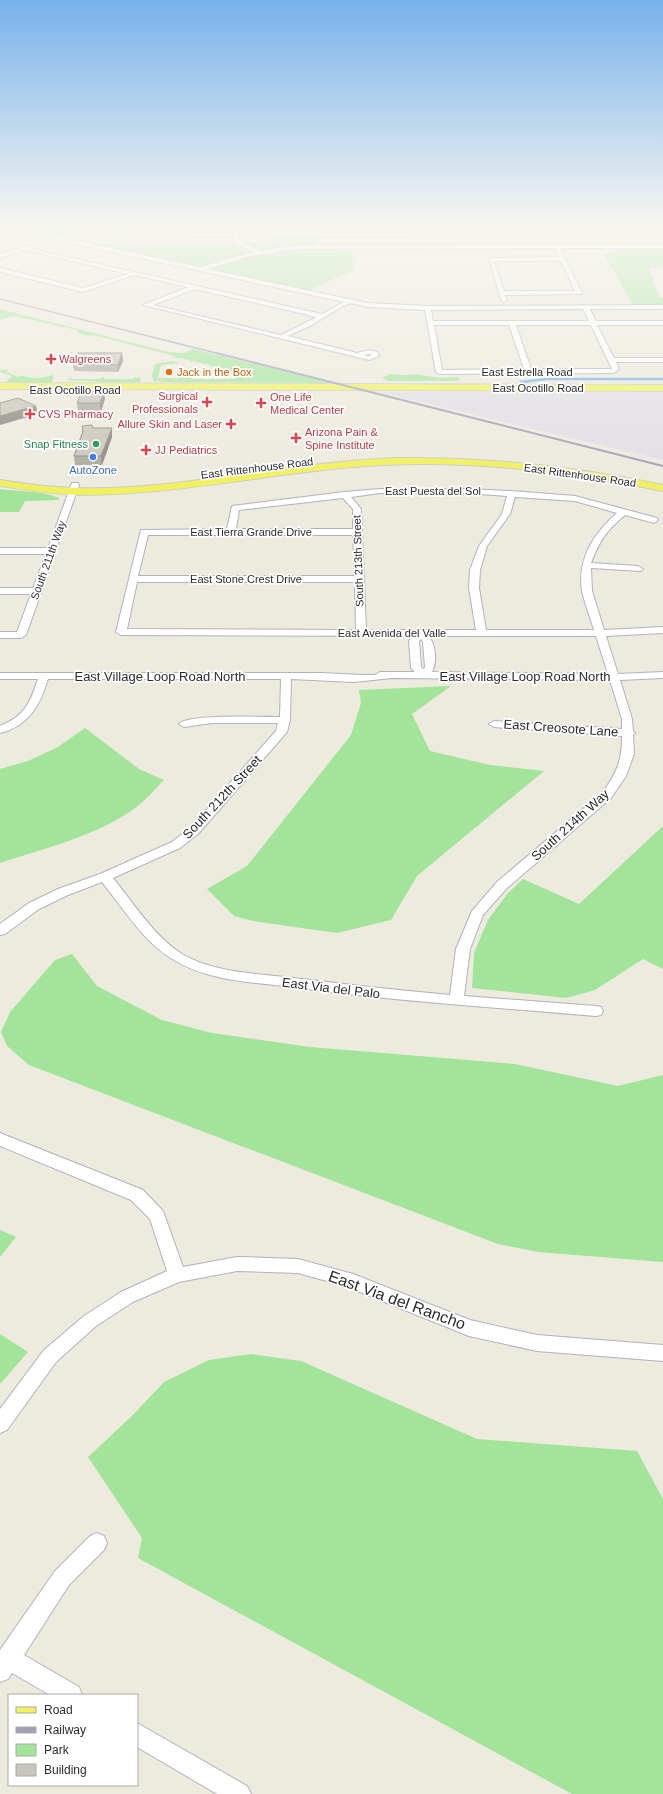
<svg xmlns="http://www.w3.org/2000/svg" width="663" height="1794" viewBox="0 0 663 1794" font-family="Helvetica,sans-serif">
	<rect width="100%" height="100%" fill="#edeade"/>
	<!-- industrial -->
	<path fill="#e2dee6" d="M378,392H663V460Z"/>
	<!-- green -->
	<g fill="#a2e49a">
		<path d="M51,226L72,227L76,230L64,235L42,231V230Z"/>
		<path d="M274,236H305L316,238L315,246L287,247L261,250L244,244L275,243Z"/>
		<path d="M88,244H234L255,251L198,267Z"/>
		<path d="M296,249H351L354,270L307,291L208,268L254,254Z"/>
		<path d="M619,249H663V267L649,268L659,297L663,298V306H634L604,255Z"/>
		<path d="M0,309L168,352L184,353L193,349L332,383L158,382L166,379L154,382L152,376L155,364L172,361L180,363L161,365L158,378H175L177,380V378L191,377L192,381V379H234L235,376L241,373L233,371L229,372L230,370L213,366L209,367L210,365L193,361L189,362L190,360L172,357L175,356L93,335L89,336L77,333L79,331L65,327L60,328L61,327L49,323L45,324L46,323L12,316L0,320Z"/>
		<path d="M0,370H9L6,372L18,377L25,375V377L40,378L54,375L52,382L46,383L6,382L12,376L0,372Z"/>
		<path d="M390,374L406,375L419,374L420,375L440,378L457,377L460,380L455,381H388L382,378Z"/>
		<path d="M71,377V379H100L102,377H104V379H133L134,377L141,378L140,382L122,383L68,380Z"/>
		<path d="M0,489C19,492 41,490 59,498V500L25,501L19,512H0Z"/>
		<path d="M451,686L412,714L430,751L490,765L544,771L417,876L391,920L337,933L253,921L234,916L207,889L247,866L351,735L361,703L359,690Z"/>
		<path d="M85,728L139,769L164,780C155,789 146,800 135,808C99,835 43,849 0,863V769L28,761L58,747Z"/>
		<path d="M663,826V969L643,959L595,990L566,998L472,988L474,953L488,920L508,893L523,879L579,904Z"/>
		<path d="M72,954L97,986L162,1020L212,1033L310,1047L515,1064L618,1086L663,1075V1262L538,1252L498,1244L29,1065L7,1046L1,1032L10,1012L55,960Z"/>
		<path d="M0,1230L16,1237L0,1257Z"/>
		<path d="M0,1334L28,1352L0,1384Z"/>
		<path d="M251,1354L301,1361L477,1439L637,1451L663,1499V1794H572L138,1558L142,1538L88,1457L133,1415L164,1382L209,1360Z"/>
	</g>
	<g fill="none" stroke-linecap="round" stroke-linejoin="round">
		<!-- stream -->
		<path stroke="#71b0ef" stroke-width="2.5" d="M521,382L547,379H663"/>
		<defs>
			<g id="minor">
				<path d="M0,226H8L200,267L254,252L233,242V237L84,236L81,234L86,226H92L88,232L234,233V228L237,226L240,228L238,240L261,251L298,245L663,244V248H560L582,293L581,294L505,295L507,300L504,302L501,300L489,258L559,257L555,248L298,249L250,256L207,269L368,303L428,306L663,305V309H590L596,321H663V325H597L614,358H663V362H616L619,369L614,373L439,374L436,372L425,310L368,307L351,303L341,307L312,325L288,336L357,353L369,350L378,352L379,356L369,360L143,305L188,287L134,275L83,292L0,272V268L83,288L127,274L25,250L0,258V254L35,244L37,245V247L32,249L322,314L344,302L0,228ZM494,261H561L575,291H504ZM195,289L317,317L281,335L153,305ZM583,309L589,321H433L431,310ZM434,325H509L524,369L442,370ZM516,325H591L612,369H531ZM369,354H372L369,356L364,355Z"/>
				<path d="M311,226H317V233L611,232L614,234L611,236L314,237L311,235Z"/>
				<path d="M72,483H78L79,485L26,635L21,638H0V632H17L31,594H0V588H33L46,554H0V548H48Z"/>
				<path d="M380,489H467L512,491L575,496L657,518L658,520L654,523L625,515C606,531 600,540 591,563L638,566L643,569L641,571L591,568L592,591L604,630L663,627V633L606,636L618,674L663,672V678L620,680L632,719L633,731L635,733L633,735L634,754L626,776L611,798L507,888L483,915L470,949L464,996L596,1006L601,1007L603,1011L601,1015L596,1016C494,1007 392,1001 291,987C252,982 208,981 174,960C144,943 124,909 102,882L68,895L39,909L5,934L0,935V924L29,903L58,889L100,874L172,842L191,827L276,731L278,723H212L184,727L179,724C186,714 264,717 280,717L281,679H48C40,705 29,726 0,733V726C25,716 30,703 38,679H0V673H321L363,675H375L380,672H415L411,668L409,641L413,636L121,635L116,632L141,530L227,529L232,506L344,492ZM380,493H467L507,496L502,514L479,546L470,570L469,588L476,630H366L361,509L351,497ZM515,497L575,501L617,513C594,533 577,559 582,591C585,604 590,617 594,630H486L479,588L480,570L487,546L510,514ZM343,498L353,509V529H236L239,510ZM148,535H353L355,576H138ZM137,582H355L356,630L127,629ZM428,636H596L608,674L432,672C437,663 436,643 428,636ZM421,639L423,642L425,667L424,669L421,667L419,641ZM392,678L610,680L622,719V729L494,721L489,724L494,727L622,736C622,761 617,772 603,792L497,882L472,911L456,949L450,995C395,990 340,984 285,977C251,973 213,972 182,954C154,936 134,904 113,878L180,848L199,833L287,732L290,720L291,679L354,682Z"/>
				<path d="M0,1133L143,1190L163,1211L183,1267L237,1257L298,1259L353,1274L470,1320L537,1335L663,1345V1361L537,1351L469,1336L345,1286L298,1273L237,1271L179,1282L133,1302L96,1326L56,1362L7,1430L0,1433V1409L44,1350L84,1316L121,1292L167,1271L150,1219L131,1200L0,1146Z"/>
				<path d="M97,1533L104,1536L107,1543L104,1550L69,1585L24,1655L79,1687L82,1695H50L12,1673L8,1679L0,1682V1650L55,1571L90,1536Z"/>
				<path d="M137,1723L247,1786L251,1794H217L137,1747Z"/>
			</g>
			<g id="major">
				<path d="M0,383L663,385V391L0,389Z"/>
				<path d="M394,458C484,457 574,466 663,485V491C562,470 456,458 353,467C262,475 172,495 80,495C53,494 27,490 0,486V480C26,484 52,488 79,488C146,490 212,478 278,469C317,464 355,460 394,458Z"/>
			</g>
		</defs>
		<!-- minor casing -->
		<use href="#minor" stroke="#b2b1bf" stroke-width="2"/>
		<!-- major casing -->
		<use href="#major" stroke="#ccc" stroke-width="2"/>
		<!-- minor -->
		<use href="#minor" fill="#fff" fill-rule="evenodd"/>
		<!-- major -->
		<use href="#major" fill="#f1f15f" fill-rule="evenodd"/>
		<!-- rail-far1 -->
		<path stroke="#a2a0b6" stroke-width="1.5" d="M0,299L220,354"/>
		<!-- rail -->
		<path stroke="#a2a0b6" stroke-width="2" d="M216,353L663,466"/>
	</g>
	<!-- wall -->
	<g fill="#adaba2">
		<path d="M122,353L123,361L118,372L74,371L73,363Z"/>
		<path d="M105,399L101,411H78L77,403Z"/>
		<path d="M82,426L93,428H112V437L102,465H75L74,456L82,434Z"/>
	</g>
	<!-- shaded-wall -->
	<g fill="#8d8b84">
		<path d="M122,353L123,361L118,372V365Z"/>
		<path d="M104,392L105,399L101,411L100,403Z"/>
		<path d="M36,406L38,414L0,425V416Z"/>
		<path d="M112,428V437L102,465L101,456Z"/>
	</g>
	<!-- building -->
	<g fill="#c9c7bc" stroke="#8d8b84">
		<path d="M77,353H122L118,365L73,363Z"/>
		<path d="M82,391L104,392L100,403H77Z"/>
		<path d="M18,398L36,406L0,416V403Z"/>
		<path d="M92,425L93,428H112L101,456H74L83,431L82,426Z"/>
	</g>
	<!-- sky -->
	<linearGradient id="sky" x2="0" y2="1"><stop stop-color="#78b2eb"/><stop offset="0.47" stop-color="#f7f6f0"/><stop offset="1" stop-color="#f7f6f0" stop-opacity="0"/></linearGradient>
	<rect width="663" height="477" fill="url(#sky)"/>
	<!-- markers -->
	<g fill="#e0444e" stroke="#fff" stroke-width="1.5">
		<path d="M49 353h4v4h4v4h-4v4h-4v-4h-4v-4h4z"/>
		<path d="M205 396h4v4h4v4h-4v4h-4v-4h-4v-4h4z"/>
		<path d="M259 397h4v4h4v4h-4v4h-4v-4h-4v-4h4z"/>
		<path d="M28 408h4v4h4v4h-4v4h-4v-4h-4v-4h4z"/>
		<path d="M229 418h4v4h4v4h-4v4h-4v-4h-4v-4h4z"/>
		<path d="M294 432h4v4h4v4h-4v4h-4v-4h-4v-4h4z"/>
		<path d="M144 444h4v4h4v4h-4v4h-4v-4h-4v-4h4z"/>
	</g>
	<circle fill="#e8710a" stroke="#fff" stroke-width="1.5" cx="169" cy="372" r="4"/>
	<circle fill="#2e9e5b" stroke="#fff" stroke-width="1.5" cx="96" cy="444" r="4"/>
	<circle fill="#3f7fe0" stroke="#fff" stroke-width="1.5" cx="93" cy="457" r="4"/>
	<g text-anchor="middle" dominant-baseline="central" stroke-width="3.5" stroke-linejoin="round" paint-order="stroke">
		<!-- far-health labels -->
		<g font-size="11" fill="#be3a42" stroke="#fff" text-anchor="start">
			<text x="59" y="359">Walgreens</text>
			<text x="198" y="396" text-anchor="end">Surgical<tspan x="198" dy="13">Professionals</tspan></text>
			<text x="270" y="397">One Life<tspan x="270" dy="13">Medical Center</tspan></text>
			<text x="38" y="414">CVS Pharmacy</text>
			<text x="222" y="424" text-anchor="end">Allure Skin and Laser</text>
			<text x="305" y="432">Arizona Pain &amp;<tspan x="305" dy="13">Spine Institute</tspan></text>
			<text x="155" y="450">JJ Pediatrics</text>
		</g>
		<!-- far-food labels -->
		<g font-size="11" fill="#c56008" stroke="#fff" text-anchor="start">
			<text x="177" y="372">Jack in the Box</text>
		</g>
		<!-- far-street labels -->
		<g font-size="11" fill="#2b2b2b" stroke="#fff">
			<text x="527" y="372">East Estrella Road</text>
			<text x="538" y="388">East Ocotillo Road</text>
			<text x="75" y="390">East Ocotillo Road</text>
			<text transform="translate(257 468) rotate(-7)">East Rittenhouse Road</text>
			<text transform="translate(580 475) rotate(8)">East Rittenhouse Road</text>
			<text x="433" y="491">East Puesta del Sol</text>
			<text x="251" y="532">East Tierra Grande Drive</text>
			<text transform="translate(48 560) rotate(-70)">South 211th Way</text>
			<text transform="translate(358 561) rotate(-92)">South 213th Street</text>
			<text x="246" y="579">East Stone Crest Drive</text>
			<text x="392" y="633">East Avenida del Valle</text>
		</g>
		<!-- far-leisure labels -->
		<g font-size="11" fill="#27864d" stroke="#fff" text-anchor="end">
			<text x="88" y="444">Snap Fitness</text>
		</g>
		<!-- far-shop labels -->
		<g font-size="11" fill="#366cbe" stroke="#fff">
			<text x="93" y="470">AutoZone</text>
		</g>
		<!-- street labels -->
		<g font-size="13" fill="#2b2b2b" stroke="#fff">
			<text x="160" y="676">East Village Loop Road North</text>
			<text x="525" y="676">East Village Loop Road North</text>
			<text transform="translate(561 728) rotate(4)">East Creosote Lane</text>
			<text transform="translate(222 797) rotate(-47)">South 212th Street</text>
			<text transform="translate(570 825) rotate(-42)">South 214th Way</text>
			<text transform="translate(331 988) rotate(7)">East Via del Palo</text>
		</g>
		<!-- near-street labels -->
		<g font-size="16" fill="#2b2b2b" stroke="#fff">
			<text transform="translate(397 1300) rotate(20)">East Via del Rancho</text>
		</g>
	</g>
	<!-- legend -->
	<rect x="8" y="1694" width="130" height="92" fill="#ffffff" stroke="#aaaaaa"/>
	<rect x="16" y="1707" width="20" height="6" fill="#f1f15f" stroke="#aaaaaa"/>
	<text x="44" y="1714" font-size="12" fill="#2b2b2b">Road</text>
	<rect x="16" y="1727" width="20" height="6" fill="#a2a0b6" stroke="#aaaaaa"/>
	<text x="44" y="1734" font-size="12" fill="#2b2b2b">Railway</text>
	<rect x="16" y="1744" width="20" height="12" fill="#a2e49a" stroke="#aaaaaa"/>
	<text x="44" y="1754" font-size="12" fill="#2b2b2b">Park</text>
	<rect x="16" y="1764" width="20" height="12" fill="#c9c7bc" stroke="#aaaaaa"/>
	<text x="44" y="1774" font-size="12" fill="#2b2b2b">Building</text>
</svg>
